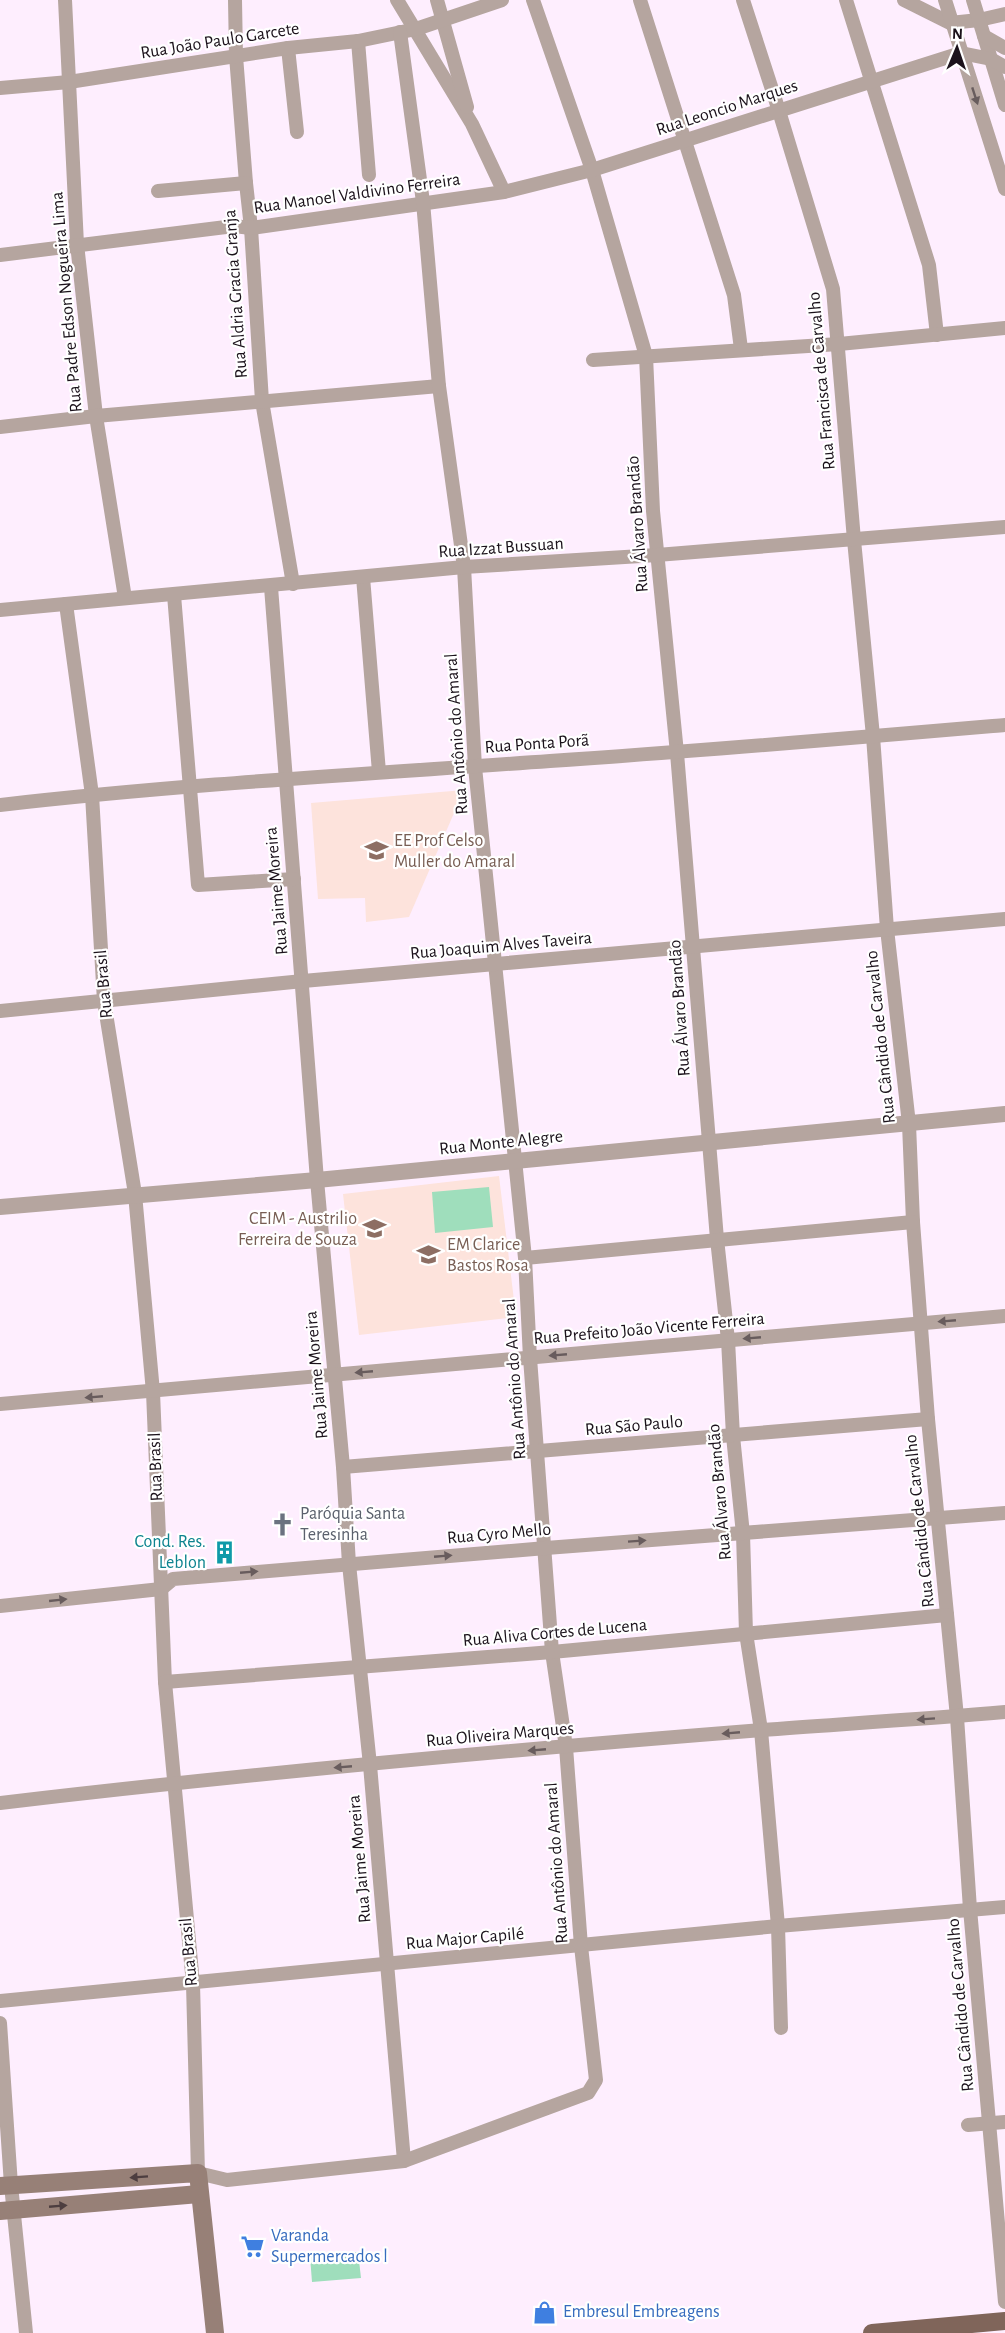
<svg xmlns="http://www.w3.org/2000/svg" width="1005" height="2333" viewBox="0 0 1005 2333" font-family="'Alegreya Sans',sans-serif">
	<rect width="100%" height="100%" fill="#feeefe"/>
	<!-- education -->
	<g fill="#fde3dc">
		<path d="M464,790L409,917L366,922L365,898L318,899L311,803Z"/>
		<path d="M499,1176L516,1317L359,1335L343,1194Z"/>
	</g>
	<!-- green -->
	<g fill="#9fdebc">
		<path d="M489,1187L493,1227L435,1233L432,1192Z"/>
		<path d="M358,2252L361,2278L312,2282L310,2256Z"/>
	</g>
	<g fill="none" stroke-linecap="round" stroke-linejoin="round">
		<!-- minor -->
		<g stroke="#b5a59f" stroke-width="14">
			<path d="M65,0L77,244L96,416L125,598"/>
			<path d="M235,0L236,56L246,183L251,228L262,401L293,584"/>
			<path d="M397,0L472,124L504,192"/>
			<path d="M437,0L467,107"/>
			<path d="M533,0L592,170L646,356L653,511L677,753L717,1239L728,1340L733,1436L743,1534L746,1633L761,1730L778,1926L781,2028"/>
			<path d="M640,0L734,295L741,349"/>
			<path d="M743,0L779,111L833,289L854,540L873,736L887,929L909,1124L913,1222L928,1419L957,1717L970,1909L1005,2302"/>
			<path d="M846,0L929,265L937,335"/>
			<path d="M904,0L950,23L979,20L1005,14"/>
			<path d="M945,0L1005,189"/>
			<path d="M973,0L1005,105"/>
			<path d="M984,36L1005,48"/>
			<path d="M358,41L369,175"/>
			<path d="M288,48L297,132"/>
			<path d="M0,88L69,82L288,48L358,41L416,29L502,0"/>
			<path d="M158,191L246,183"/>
			<path d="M0,255L234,226L251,228L504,192L592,170L961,53L991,59L1005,67"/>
			<path d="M593,360L839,344L1005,328"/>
			<path d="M0,427L96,416L439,386"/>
			<path d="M363,577L379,772"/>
			<path d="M271,587L317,1180L343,1467L349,1564L370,1765L404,2161"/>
			<path d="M174,595L198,885L294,879"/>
			<path d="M66,604L92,795L104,1001L135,1194L153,1392L165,1682L193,1984L198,2173L227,2180L404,2161L588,2093L596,2080L581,1946L566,1747L552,1652L530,1358L525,1258L475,767L464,567L439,386L423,202L400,32"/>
			<path d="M0,610L464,567L657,555L1005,527"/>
			<path d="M0,805C183,784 367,774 550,761C702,751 853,738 1005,725"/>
			<path d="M0,1011L303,981L1005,919"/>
			<path d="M525,1258L913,1222"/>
			<path d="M0,1404L1005,1316"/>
			<path d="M343,1467L928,1419"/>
			<path d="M0,1606L161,1589L173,1579L546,1548L1005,1513"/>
			<path d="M165,1682L552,1652L947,1615"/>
			<path d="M0,1803C253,1773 508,1750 762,1730C843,1724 924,1719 1005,1712"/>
			<path d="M0,2001L778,1926L1005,1907"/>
			<path d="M0,2023L11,2185L26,2333"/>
			<path d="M968,2125L1005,2122"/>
		</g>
		<!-- tertiary -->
		<path stroke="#b5a59f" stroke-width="16" d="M0,1207L317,1180L1005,1114"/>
		<!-- secondary -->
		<g stroke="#978077" stroke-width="18">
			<path d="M0,2186L198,2173L215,2333"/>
			<path d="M0,2211L199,2194"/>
		</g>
		<!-- primary -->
		<path stroke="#80655a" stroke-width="18" d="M872,2333L1005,2321"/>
	</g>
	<!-- one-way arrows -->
	<defs><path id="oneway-solid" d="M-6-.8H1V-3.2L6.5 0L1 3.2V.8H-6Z" transform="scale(1.5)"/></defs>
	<g fill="#685c5d">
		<use href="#oneway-solid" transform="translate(975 96) rotate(72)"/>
		<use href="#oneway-solid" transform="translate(947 1321) rotate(175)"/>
		<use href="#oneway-solid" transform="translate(752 1338) rotate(175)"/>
		<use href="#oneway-solid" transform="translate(558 1355) rotate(175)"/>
		<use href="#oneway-solid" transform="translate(364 1372) rotate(175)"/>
		<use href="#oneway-solid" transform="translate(94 1397) rotate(175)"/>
		<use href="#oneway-solid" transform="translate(637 1541) rotate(-4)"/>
		<use href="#oneway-solid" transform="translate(443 1556) rotate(-5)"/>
		<use href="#oneway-solid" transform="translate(249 1572) rotate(-5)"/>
		<use href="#oneway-solid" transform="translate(58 1600) rotate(-6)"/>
		<use href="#oneway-solid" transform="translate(926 1719) rotate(176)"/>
		<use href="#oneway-solid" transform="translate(731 1733) rotate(175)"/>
		<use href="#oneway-solid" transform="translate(537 1750) rotate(175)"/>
		<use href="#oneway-solid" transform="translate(343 1767) rotate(175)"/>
	</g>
	<g fill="#4d3e40">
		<use href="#oneway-solid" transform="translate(139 2177) rotate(176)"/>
		<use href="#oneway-solid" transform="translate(58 2206) rotate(-5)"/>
	</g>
	<!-- icons -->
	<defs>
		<symbol id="school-bare" viewBox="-9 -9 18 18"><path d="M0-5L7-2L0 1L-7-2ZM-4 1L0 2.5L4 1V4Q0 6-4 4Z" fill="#8d6e63" stroke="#fff" stroke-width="2.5" paint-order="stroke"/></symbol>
		<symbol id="church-bare" viewBox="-9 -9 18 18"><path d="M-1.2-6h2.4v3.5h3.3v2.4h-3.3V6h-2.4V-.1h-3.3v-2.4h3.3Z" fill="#6b7280" stroke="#fff" stroke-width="2.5" paint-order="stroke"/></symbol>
		<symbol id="building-bare" viewBox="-9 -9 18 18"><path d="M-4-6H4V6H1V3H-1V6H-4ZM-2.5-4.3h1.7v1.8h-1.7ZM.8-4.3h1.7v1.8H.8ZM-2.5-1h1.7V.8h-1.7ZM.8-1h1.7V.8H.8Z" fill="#0f9aa8" stroke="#fff" stroke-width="2.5" paint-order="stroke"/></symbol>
		<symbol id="supermarket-bare" viewBox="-9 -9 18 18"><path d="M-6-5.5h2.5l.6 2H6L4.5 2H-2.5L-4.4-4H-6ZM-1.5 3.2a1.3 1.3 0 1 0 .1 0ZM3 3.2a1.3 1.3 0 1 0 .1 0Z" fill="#3f7fe0" stroke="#fff" stroke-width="2.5" paint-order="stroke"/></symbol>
		<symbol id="shop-bare" viewBox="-9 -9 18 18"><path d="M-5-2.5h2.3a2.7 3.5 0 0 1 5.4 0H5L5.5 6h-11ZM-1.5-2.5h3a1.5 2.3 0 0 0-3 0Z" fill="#3f7fe0" stroke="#fff" stroke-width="2.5" paint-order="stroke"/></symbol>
	</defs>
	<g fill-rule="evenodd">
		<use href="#school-bare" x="360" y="834" width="33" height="33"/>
		<use href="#school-bare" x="358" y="1212" width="33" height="33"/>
		<use href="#school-bare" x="412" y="1238" width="33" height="33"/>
		<use href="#church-bare" x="266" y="1508" width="33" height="33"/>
		<use href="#building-bare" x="208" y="1536" width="33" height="33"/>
		<use href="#supermarket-bare" x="236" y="2230" width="33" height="33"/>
		<use href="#shop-bare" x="528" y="2296" width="33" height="33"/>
	</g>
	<g text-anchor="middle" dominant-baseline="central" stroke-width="4.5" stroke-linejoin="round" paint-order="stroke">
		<!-- street labels -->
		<g font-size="18" fill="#1b121b" stroke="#fff">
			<text transform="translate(220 41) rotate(-9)">Rua João Paulo Garcete</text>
			<text transform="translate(727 108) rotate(-18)">Rua Leoncio Marques</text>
			<text transform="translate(357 194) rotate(-8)">Rua Manoel Valdivino Ferreira</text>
			<text transform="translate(236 294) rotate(-94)">Rua Aldria Gracia Granja</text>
			<text transform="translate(67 302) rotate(-95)">Rua Padre Edson Nogueira Lima</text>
			<text transform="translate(822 381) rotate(-95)">Rua Francisca de Carvalho</text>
			<text transform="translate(638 524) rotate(-94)">Rua Álvaro Brandão</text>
			<text transform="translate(501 548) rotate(-4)">Rua Izzat Bussuan</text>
			<text transform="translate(457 734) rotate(-94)">Rua Antônio do Amaral</text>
			<text transform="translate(537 744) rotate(-4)">Rua Ponta Porã</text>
			<text transform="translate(277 891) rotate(-95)">Rua Jaime Moreira</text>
			<text transform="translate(501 946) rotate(-5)">Rua Joaquim Alves Taveira</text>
			<text transform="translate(104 984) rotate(-95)">Rua Brasil</text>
			<text transform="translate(680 1008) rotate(-94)">Rua Álvaro Brandão</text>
			<text transform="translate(881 1037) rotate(-96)">Rua Cândido de Carvalho</text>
			<text transform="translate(501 1143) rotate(-6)">Rua Monte Alegre</text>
			<text transform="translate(649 1329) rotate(-5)">Rua Prefeito João Vicente Ferreira</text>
			<text transform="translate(317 1375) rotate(-95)">Rua Jaime Moreira</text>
			<text transform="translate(515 1379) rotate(-94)">Rua Antônio do Amaral</text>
			<text transform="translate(634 1426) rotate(-5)">Rua São Paulo</text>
			<text transform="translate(156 1467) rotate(-92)">Rua Brasil</text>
			<text transform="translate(720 1492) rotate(-95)">Rua Álvaro Brandão</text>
			<text transform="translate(920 1521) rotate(-96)">Rua Cândido de Carvalho</text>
			<text transform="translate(499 1534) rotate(-5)">Rua Cyro Mello</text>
			<text transform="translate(555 1633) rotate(-5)">Rua Aliva Cortes de Lucena</text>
			<text transform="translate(500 1735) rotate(-5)">Rua Oliveira Marques</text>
			<text transform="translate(360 1859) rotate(-95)">Rua Jaime Moreira</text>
			<text transform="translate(557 1863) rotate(-94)">Rua Antônio do Amaral</text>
			<text transform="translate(465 1939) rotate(-5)">Rua Major Capilé</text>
			<text transform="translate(189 1952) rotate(-95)">Rua Brasil</text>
			<text transform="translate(961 2005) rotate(-95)">Rua Cândido de Carvalho</text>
		</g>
		<!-- education labels -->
		<g font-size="18" fill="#785e54" stroke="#fff" text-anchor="start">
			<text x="394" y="841">EE Prof Celso<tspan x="394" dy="21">Muller do Amaral</tspan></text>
			<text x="357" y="1219" text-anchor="end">CEIM - Austrilio<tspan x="357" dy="21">Ferreira de Souza</tspan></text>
			<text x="447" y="1245">EM Clarice<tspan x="447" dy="21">Bastos Rosa</tspan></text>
		</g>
		<!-- worship labels -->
		<g font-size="18" fill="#5b616d" stroke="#fff" text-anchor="start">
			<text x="300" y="1514">Paróquia Santa<tspan x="300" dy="21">Teresinha</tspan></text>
		</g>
		<!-- culture labels -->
		<g font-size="18" fill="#0d838f" stroke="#fff" text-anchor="end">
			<text x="206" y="1542">Cond. Res.<tspan x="206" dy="21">Leblon</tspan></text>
		</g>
		<!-- shop labels -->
		<g font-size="18" fill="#366cbe" stroke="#fff" text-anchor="start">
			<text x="271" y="2236">Varanda<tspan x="271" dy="21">Supermercados l</tspan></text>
			<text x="563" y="2312">Embresul Embreagens</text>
		</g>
	</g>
	<!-- north arrow -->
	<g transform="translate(957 48) rotate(2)" stroke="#ffffff" stroke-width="4.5" paint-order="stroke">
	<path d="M0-4.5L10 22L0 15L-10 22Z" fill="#1b121b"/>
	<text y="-9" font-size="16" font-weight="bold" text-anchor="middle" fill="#1b121b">N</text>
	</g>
</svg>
